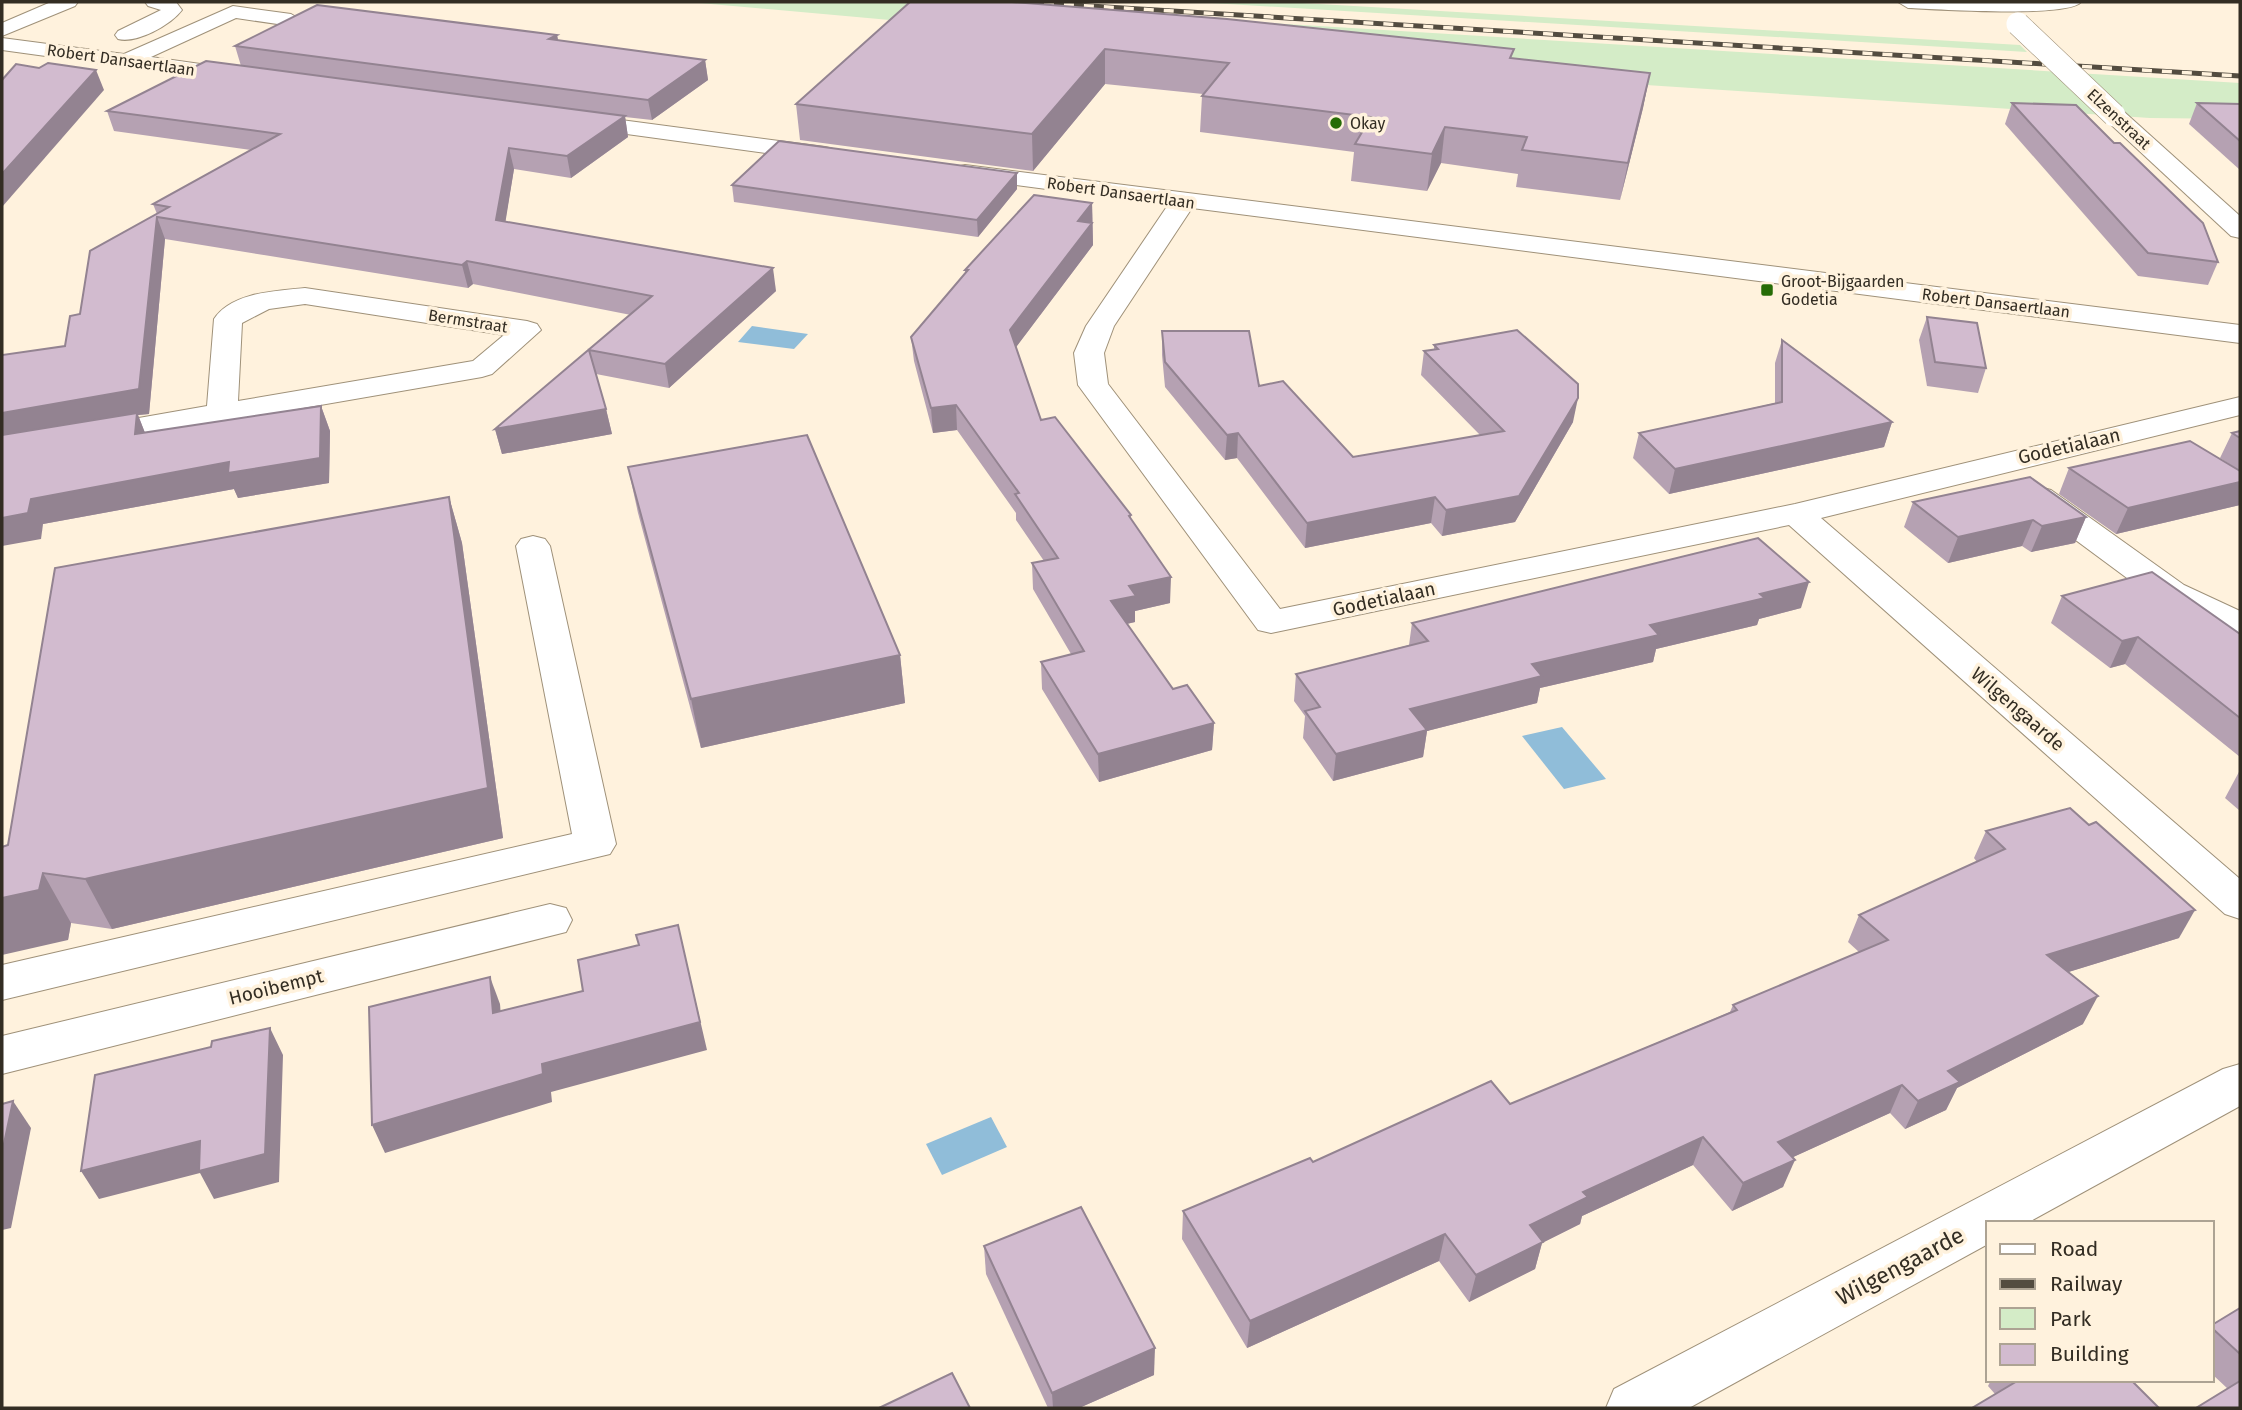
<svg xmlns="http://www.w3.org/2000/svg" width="2242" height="1410" viewBox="0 0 2242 1410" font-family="'Fira Sans',sans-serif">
	<rect width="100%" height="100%" fill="#fff2dd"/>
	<!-- green -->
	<g fill="#d4ecc7">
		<path d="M688,2H931L2240,83V119L2150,118L1539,78Z"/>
		<path d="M1195,2H1285L2020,45L2027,52Z"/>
	</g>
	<!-- water -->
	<g fill="#90bdd9">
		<path d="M752,326L808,334L794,349L738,342Z"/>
		<path d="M1562,727L1606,779L1564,789L1522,736Z"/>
		<path d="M991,1117L1007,1147L942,1175L926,1144Z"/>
	</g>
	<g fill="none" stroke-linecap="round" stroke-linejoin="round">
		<defs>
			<g id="minor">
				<path d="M51,2H78L75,6L2,36V23Z"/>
				<path d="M145,2H176L182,10C171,25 136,44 118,39L115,35L118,31L161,10L148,6Z"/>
				<path d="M1898,2H2081C2069,18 1934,9 1908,8Z"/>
				<path d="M233,6L291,14L301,20L291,26L236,18L151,57L250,71L253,76L250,81L242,83L2,50V38L124,54Z"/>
				<path d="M2114,108L2122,110L2240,216V238L2231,236L2106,120L2102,115L2106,110Z"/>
				<path d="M576,114L825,147L833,149L837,154L833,159L825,161L568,126L564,121L568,116Z"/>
				<path d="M965,165L2240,325V343L1192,208L1114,326L1104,353L1108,384L1280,609L1795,504L2240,397V415L1821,518L2240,879V919L2225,914L1789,525L1271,633L1258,630L1078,385L1074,353L1086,326L1168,205L956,177L953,172L956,167Z"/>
				<path d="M305,288L527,321L537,324L541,330L492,374L482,377L2,460V442L207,406L214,319C232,292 276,291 305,288ZM305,304L504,335L473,361L238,401L242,323L269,309Z"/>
				<path d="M2039,487L2051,490L2184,585L2240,611V636L2158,601L2027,504L2022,497L2027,490Z"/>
				<path d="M533,536L545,539L550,546L616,844L610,854L2,1000V965L572,834L516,546L521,539Z"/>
				<path d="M550,904L566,908L572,920L566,932L2,1074V1036Z"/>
				<path d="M2240,1064V1106L2027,1223H1988V1244L1689,1408H1606L1614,1389L2223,1069Z"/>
			</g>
		</defs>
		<!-- minor casing -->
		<use href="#minor" stroke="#9f9179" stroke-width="2"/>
		<!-- minor -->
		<use href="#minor" fill="#fff" fill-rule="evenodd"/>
		<defs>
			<path id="rail" d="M1024,2L2240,76"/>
		</defs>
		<!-- rail casing -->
		<use href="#rail" stroke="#534c40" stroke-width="5"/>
		<!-- rail -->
		<use href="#rail" stroke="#fff2dd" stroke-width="3.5" stroke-dasharray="10" stroke-linecap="butt"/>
		<defs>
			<path id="minor-bridge" d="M2018,24L2114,115"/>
		</defs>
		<!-- minor-bridge casing -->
		<use href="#minor-bridge" stroke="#9f9179" stroke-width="24" stroke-linecap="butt"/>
		<!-- minor-bridge -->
		<use href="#minor-bridge" stroke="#fff" stroke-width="23"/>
	</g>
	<!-- wall -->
	<g fill="#b5a1b2">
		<path d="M910,2L1513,58L1650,73L1643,108L1620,200L1516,187L1518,174L1441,163L1427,191L1351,181L1354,152L1200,132L1202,96L1203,94L1105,84L1033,171L800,140L796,104Z"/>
		<path d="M557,35L558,41L705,60L708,80L652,120L625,117L628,137L571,178L514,169L505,222L776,291L669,388L596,374L606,409L612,434L502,454L495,429L631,315L473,284L468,288L165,239L149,414L138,415L145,433L321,406L330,431L329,483L238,498L234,489L43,524L41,539L65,346L80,314L157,214L153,204L251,150L114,131L107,111L241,66L235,46Z"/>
		<path d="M2012,103L2218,262L2208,285L2138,276L2005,124Z"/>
		<path d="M2197,103L2240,104V170L2189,124Z"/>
		<path d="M732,185L1017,189L978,237L734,202Z"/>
		<path d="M1092,203L1093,245L1016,347L1041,420L1131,515V520L1170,603L1135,611V622L1127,624L1173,689L1214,723L1212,750L1099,782L1042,689L1041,662L1071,654L1033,589L1032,563L1044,561L1016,520V513L957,430L933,433L914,361L911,337L965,274V270Z"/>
		<path d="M1927,317L1986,368L1978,393L1927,386L1919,340Z"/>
		<path d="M1162,331L1259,386L1353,457L1480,435L1421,375L1424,351L1434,350V345L1573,422L1515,522L1442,536L1431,523L1305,548L1237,458L1225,460L1165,387L1162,355Z"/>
		<path d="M1782,340L1892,422L1884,447L1669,494L1633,458L1639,433L1775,403V363Z"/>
		<path d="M2240,431V505L2116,534L2059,494L2069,468L2240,471L2220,458L2232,433Z"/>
		<path d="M628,467L900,655L905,703L701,748L638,513Z"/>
		<path d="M449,497L462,543L503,838L112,929L71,923L68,940L8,845Z"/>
		<path d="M1913,502L2086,517L2075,543L2031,552L2022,546L1948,563L1904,527Z"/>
		<path d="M2062,596L2240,634V757L2125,664L2110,668L2051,623Z"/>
		<path d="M1801,608L1759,619L1757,625L1656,649L1653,662L1540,688L1537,703L1427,731L1423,757L1333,781L1303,738L1305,716L1294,701L1296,674L1409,645L1412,623Z"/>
		<path d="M2240,770V811L2225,798Z"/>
		<path d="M1986,831L2179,938L2068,972L2083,1024L1957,1088L1946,1110L1905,1129L1890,1113L1793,1157L1783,1187L1732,1211L1693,1165L1582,1216L1580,1224L1542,1243L1535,1269L1469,1302L1439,1261L1247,1348L1182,1239L1183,1211L1313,1162L1510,1104L1730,1012L1733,1005L1859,952L1848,942L1859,915L1977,862L1974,858Z"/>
		<path d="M984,1246L1154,1375L1079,1408H1048L986,1274Z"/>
		<path d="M2240,1308V1408L2228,1389L2212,1374V1325Z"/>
		<path d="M1991,1380H2131L1995,1394L1988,1386Z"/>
	</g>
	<!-- shaded-wall -->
	<g fill="#938391">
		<path d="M557,35L561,54L549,39Z"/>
		<path d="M1105,49V84L1033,171L1032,134Z"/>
		<path d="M705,60L708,80L652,120L648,100Z"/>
		<path d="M96,70L104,90L2,207V174Z"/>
		<path d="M1650,73L1643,108L1620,200L1628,163Z"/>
		<path d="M625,116L628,137L571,178L567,156Z"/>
		<path d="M1445,127L1441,163L1427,191L1432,154Z"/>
		<path d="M509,148L514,169L502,243L496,220Z"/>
		<path d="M1017,173V189L978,237L977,220Z"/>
		<path d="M1092,203L1093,245L1011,354L1010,330L1078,221Z"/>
		<path d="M157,217L165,239L149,414L138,415L147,438L2,439V413L139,389Z"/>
		<path d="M467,261L473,284L468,288L462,265Z"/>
		<path d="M773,268L776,291L669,388L665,364Z"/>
		<path d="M1578,398L1573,422L1515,522L1442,536L1446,510Z"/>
		<path d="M956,405L957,430L933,433L931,408Z"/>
		<path d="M321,406L330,431L329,483L238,498L234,489L43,524L41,539L2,546V518L31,499L229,462Z"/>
		<path d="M606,409L612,434L502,454L495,429Z"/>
		<path d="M1892,422L1884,447L1669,494L1675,469Z"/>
		<path d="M1238,433L1237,458L1225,460L1227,435Z"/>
		<path d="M2240,482V505L2116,534L2128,508Z"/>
		<path d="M449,497L462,543L503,838L112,929L85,879Z"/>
		<path d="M1435,497L1431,523L1305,548L1307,523Z"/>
		<path d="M2086,517L2075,543L2031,552L2042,526Z"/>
		<path d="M2033,520L2022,546L1948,563L1958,537Z"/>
		<path d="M1171,577L1170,603L1135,611V622L1112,627L1111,601L1129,586Z"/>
		<path d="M1809,582L1801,608L1759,619L1757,625L1656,649L1653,662L1540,688L1537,703L1427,731L1423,757L1333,781L1336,754L1410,709L1532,664L1650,625L1760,594Z"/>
		<path d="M2138,637L2125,664L2110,668L2122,641Z"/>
		<path d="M900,655L905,703L701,748L691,699Z"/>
		<path d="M1214,723L1212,750L1099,782L1098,754Z"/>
		<path d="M43,873L71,923L68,940L2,955V898Z"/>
		<path d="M2195,910L2179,938L2033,983L2047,955Z"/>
		<path d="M678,925L707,1050L551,1092L552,1102L385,1153L372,1125L542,1064Z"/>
		<path d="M490,977L500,1004L503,1041L493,1013Z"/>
		<path d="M2098,996L2083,1024L1957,1088L1946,1110L1905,1129L1918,1101L1948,1071Z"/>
		<path d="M270,1028L283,1055L279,1182L214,1199L200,1173L99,1199L81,1171Z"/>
		<path d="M1902,1085L1890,1113L1767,1169L1778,1142Z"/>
		<path d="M13,1101L31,1128L11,1228L2,1230V1153Z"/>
		<path d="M1703,1137L1693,1165L1582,1216L1580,1224L1542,1243L1535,1269L1469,1302L1476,1275L1530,1225L1583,1192Z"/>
		<path d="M1795,1160L1783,1187L1732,1211L1743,1183Z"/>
		<path d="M1445,1234L1439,1261L1247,1348L1250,1321Z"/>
		<path d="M1155,1348L1154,1375L1079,1408H1053L1052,1393Z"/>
	</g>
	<!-- building -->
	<g fill="#d2bbcf" stroke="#938391" stroke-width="2">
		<path d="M910,2H1012L1227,19L1514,49L1510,58L1650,73L1628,163L1522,150L1527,137L1445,127L1432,154L1355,144L1371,117L1202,96L1229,63L1105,49L1032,134L796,104Z"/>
		<path d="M317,5L557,35L549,39L705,60L648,100L235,46Z"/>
		<path d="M206,61L625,116L567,156L509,148L496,220L773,268L665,364L589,350L606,409L495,429L652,296L467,261L462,265L157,217L139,389L2,413V355L65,346L70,316L80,314L90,251L169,207L153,204L280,134L107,111Z"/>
		<path d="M48,63L96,70L2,174V80L16,64L39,68Z"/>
		<path d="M2012,103L2076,105L2114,143H2120L2203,223L2218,262L2148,253Z"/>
		<path d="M2197,103L2240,104V141Z"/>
		<path d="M779,141L1017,173L977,220L732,185Z"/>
		<path d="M1034,195L1092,203L1078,221L1092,223L1010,330L1041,420L1055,417L1131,515L1129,516L1171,577L1129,586L1136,596L1111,601L1173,689L1187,685L1214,723L1098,754L1041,662L1084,651L1032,563L1058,558L1015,494L1019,493L956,405L931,408L911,337L968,270H965Z"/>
		<path d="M1927,317L1977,323L1986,368L1935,362Z"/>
		<path d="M1517,330L1578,384V398L1519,496L1446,510L1435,497L1307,523L1238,433L1227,435L1165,362L1162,331H1249L1259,386L1283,381L1353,457L1504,431L1424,351L1438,349L1434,345Z"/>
		<path d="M1782,340L1892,422L1675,469L1639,433L1782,402Z"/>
		<path d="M321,406L320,458L228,473L229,462L31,499L28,513L2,518V435L137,413L135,434Z"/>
		<path d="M2240,431V438L2232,433Z"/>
		<path d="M807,435L900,655L691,699L628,467Z"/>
		<path d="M2190,441L2240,471V482L2128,508L2069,468Z"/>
		<path d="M2030,477L2086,517L2042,526L2033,520L1958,537L1913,502Z"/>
		<path d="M449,497L488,788L85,879L43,873L39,890L2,898V847L8,845L55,568Z"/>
		<path d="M1758,538L1809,582L1760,594L1765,598L1650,625L1659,635L1532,664L1542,676L1410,709L1427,730L1336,754L1305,711L1320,707L1296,674L1428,641L1412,623Z"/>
		<path d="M2152,572L2240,634V718L2138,637L2122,641L2062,596Z"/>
		<path d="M2070,808L2089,825L2096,822L2195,910L2047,955L2098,996L1948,1071L1960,1082L1918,1101L1902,1085L1778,1142L1795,1160L1743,1183L1703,1137L1583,1192L1588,1197L1530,1225L1543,1242L1476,1275L1445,1234L1250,1321L1183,1211L1310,1158L1313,1162L1491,1081L1510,1104L1737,1010L1733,1005L1888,940L1859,915L2005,849L1986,831Z"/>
		<path d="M678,925L700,1022L542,1064L543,1074L372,1125L369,1007L490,977L493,1013L583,991L578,960L639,945L636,935Z"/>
		<path d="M270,1028L265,1154L199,1171L200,1141L81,1171L95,1075L211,1047L212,1041Z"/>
		<path d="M13,1101L2,1153V1104Z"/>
		<path d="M1081,1207L1155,1348L1052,1393L984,1246Z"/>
		<path d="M2240,1308V1354L2212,1328V1325Z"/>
		<path d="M952,1373L970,1408H879Z"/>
		<path d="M2019,1380H2131L2159,1408H1972Z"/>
		<path d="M2240,1381V1408H2196Z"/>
	</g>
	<!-- markers -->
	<g fill="#266c06" stroke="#fff2dd" stroke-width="2.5">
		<circle cx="1336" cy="123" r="7"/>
		<rect x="1760" y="283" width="14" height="14" rx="3.5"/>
	</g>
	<g text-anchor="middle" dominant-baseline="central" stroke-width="7" stroke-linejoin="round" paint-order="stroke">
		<!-- far-street labels -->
		<g font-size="16" fill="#332d23" stroke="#fff2dd">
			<text transform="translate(121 60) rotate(8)">Robert Dansaertlaan</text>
			<text transform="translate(2119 119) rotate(43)">Elzenstraat</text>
			<text transform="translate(1121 193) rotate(8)">Robert Dansaertlaan</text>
			<text transform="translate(1996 303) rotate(7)">Robert Dansaertlaan</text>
			<text transform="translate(468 321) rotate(9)">Bermstraat</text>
		</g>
		<!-- far-poi labels -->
		<g font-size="16" fill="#332d23" stroke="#fff2dd" text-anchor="start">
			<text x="1350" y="123">Okay</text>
			<text x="1781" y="281">Groot-Bijgaarden<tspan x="1781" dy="18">Godetia</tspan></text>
		</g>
		<!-- street labels -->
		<g font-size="19" fill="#332d23" stroke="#fff2dd">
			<text transform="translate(2069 446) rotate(-13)">Godetialaan</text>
			<text transform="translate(1384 599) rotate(-12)">Godetialaan</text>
			<text transform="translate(2018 709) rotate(41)">Wilgengaarde</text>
			<text transform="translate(276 987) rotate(-14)">Hooibempt</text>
		</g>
		<!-- near-street labels -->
		<g font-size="23" fill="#332d23" stroke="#fff2dd">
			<text transform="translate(1900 1266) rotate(-28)">Wilgengaarde</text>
		</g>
	</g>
	<!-- border -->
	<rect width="2242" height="1410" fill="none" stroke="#332d23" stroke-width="7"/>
	<!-- legend -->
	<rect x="1986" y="1221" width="228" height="161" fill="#fff2dd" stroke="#ada393" stroke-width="2"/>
	<rect x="2000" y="1244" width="35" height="10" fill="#ffffff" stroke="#ada393" stroke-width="2"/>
	<text x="2050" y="1256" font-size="21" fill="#332d23">Road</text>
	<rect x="2000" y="1279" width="35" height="10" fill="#534c40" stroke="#ada393" stroke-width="2"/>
	<text x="2050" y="1291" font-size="21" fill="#332d23">Railway</text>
	<rect x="2000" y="1308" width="35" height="21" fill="#d4ecc7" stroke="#ada393" stroke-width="2"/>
	<text x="2050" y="1326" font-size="21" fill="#332d23">Park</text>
	<rect x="2000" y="1344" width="35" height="21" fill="#d2bbcf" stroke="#ada393" stroke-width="2"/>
	<text x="2050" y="1361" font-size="21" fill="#332d23">Building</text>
</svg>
